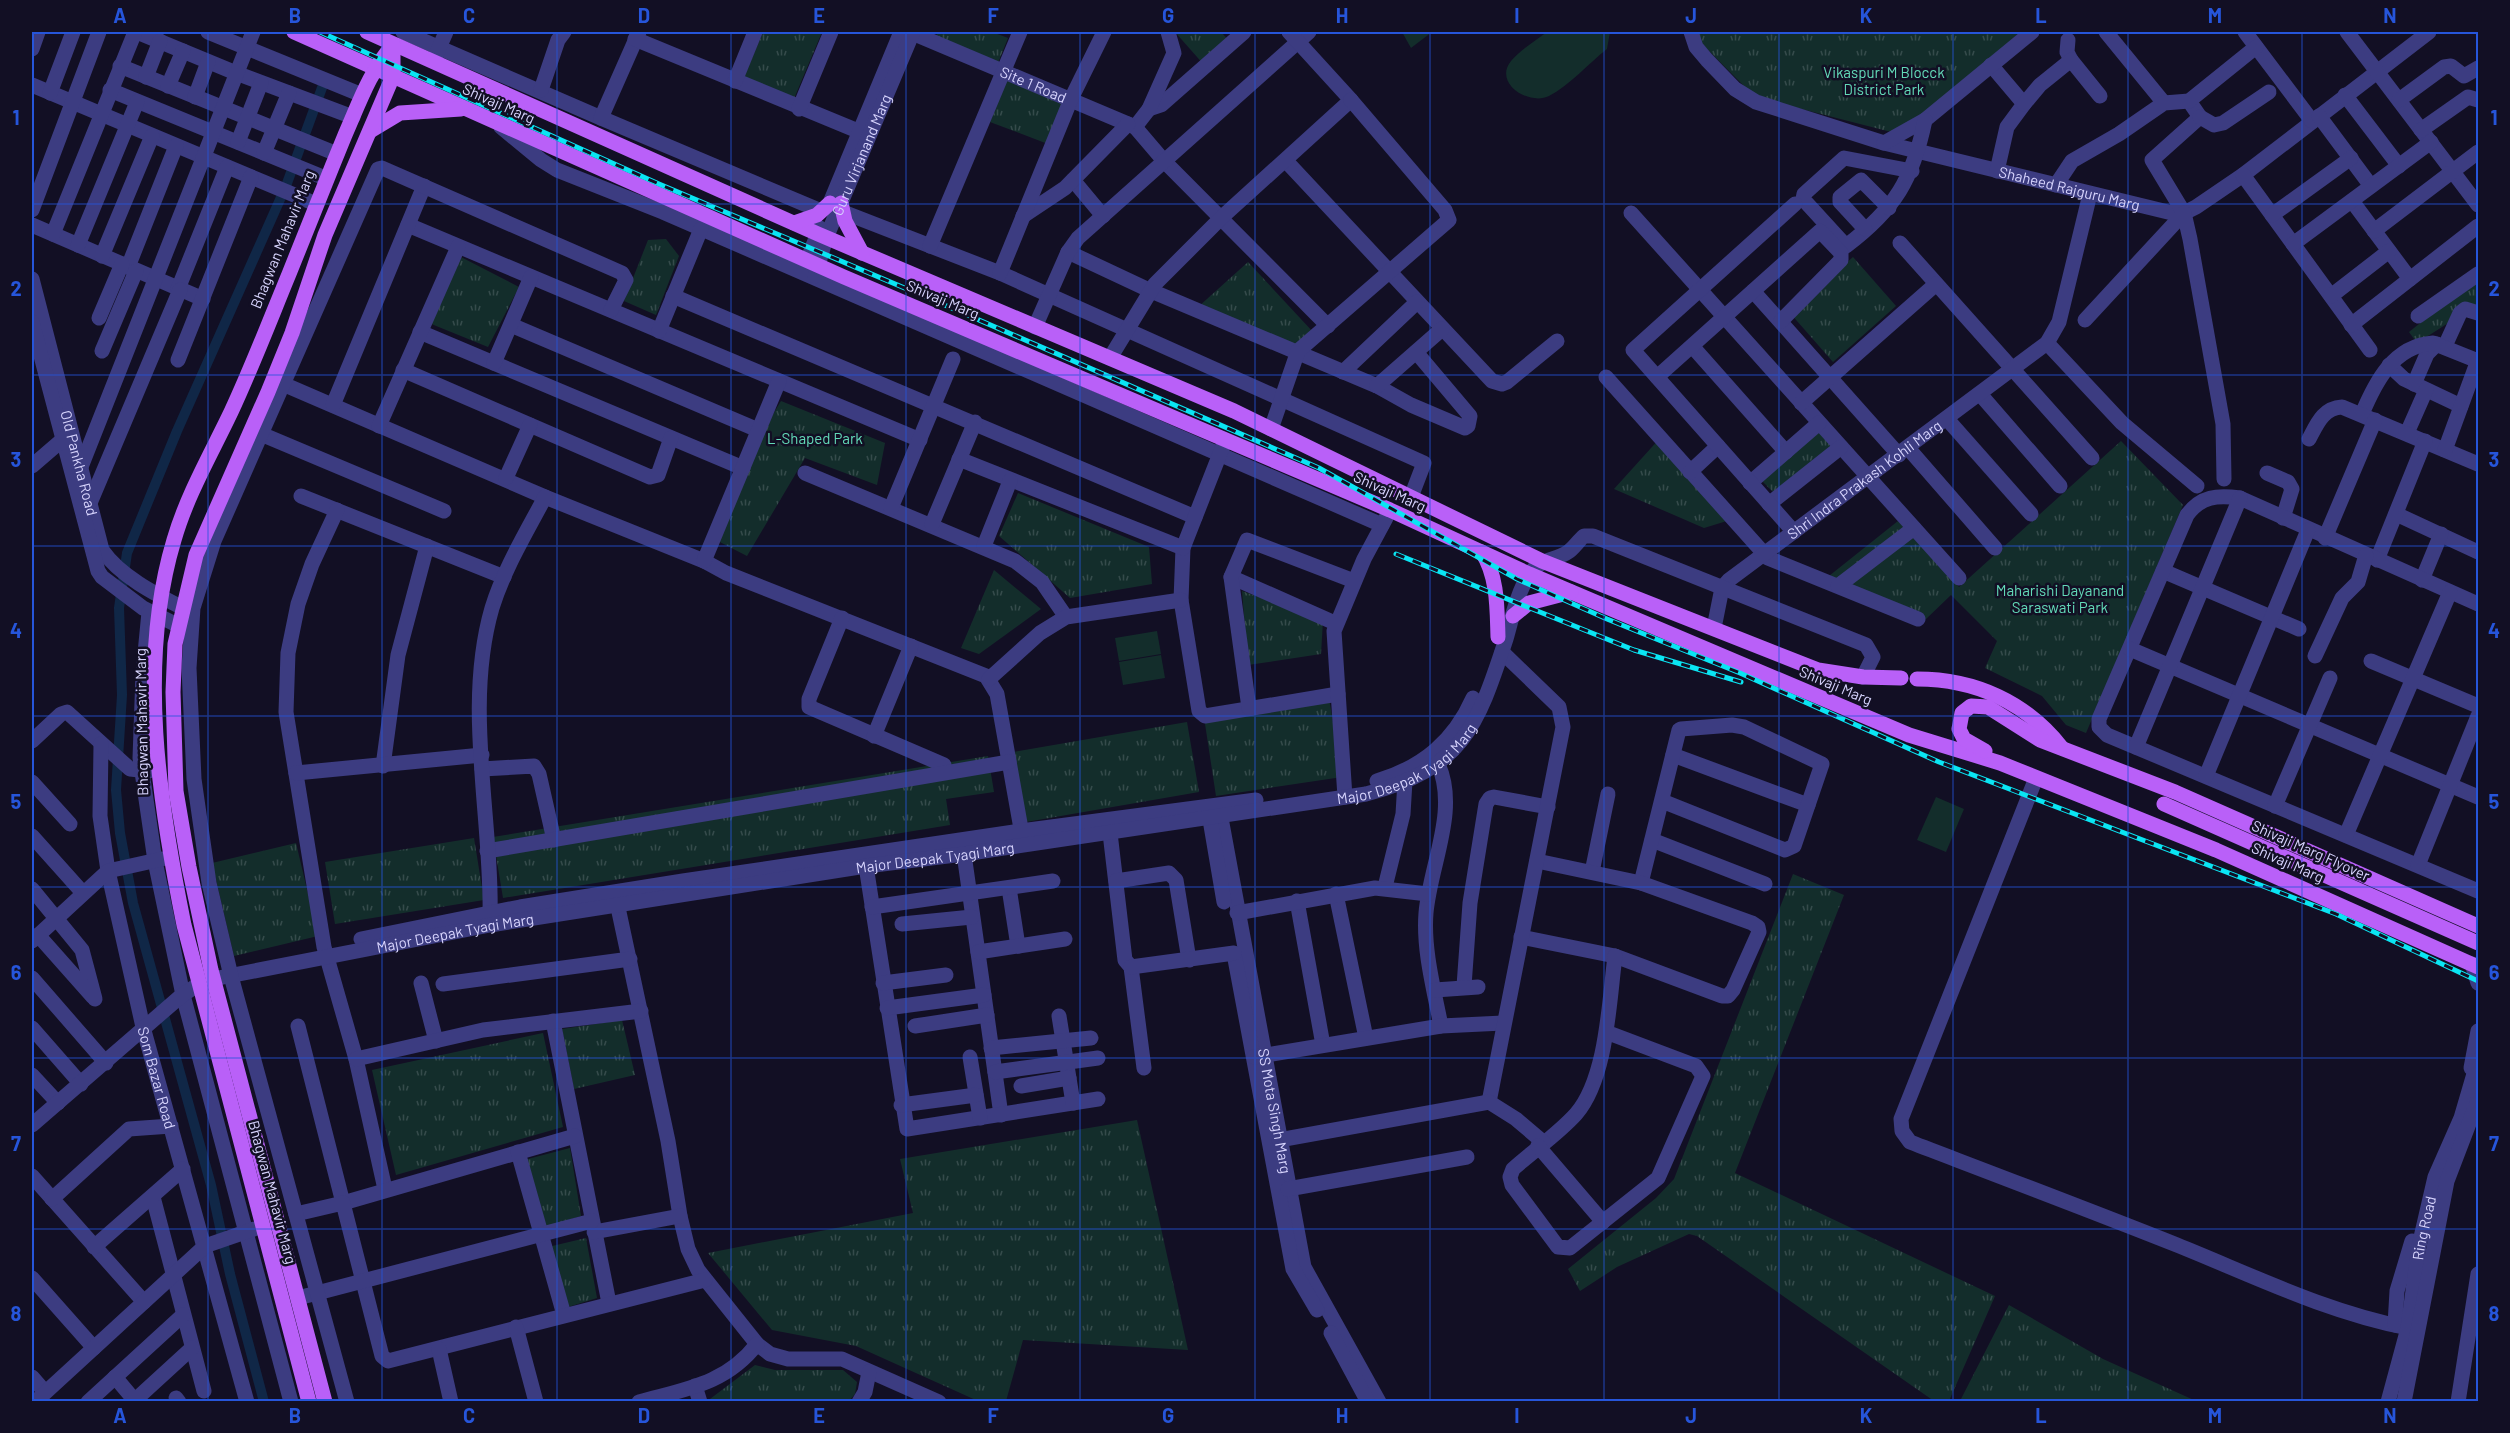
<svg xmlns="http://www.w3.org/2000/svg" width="2510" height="1433" viewBox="0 0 2510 1433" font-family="Barlow,sans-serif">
	<defs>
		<pattern id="park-tufts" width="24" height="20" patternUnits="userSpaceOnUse" patternTransform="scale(1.5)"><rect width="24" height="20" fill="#132d2b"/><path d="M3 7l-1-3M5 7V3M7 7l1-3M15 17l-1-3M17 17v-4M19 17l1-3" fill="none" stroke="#354b4b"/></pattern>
	</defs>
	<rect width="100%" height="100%" fill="#120f24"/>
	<!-- grass -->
	<g fill="#132d2b">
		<path d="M1402,32H1432L1411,48Z"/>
		<path d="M1547,32H1610L1607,49C1589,63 1570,85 1549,96C1529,106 1493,83 1511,61C1520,50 1535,41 1547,32Z"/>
		<path d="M1157,631L1161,654L1119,661L1115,638Z"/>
		<path d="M1161,655L1165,678L1123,685L1119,662Z"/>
		<path d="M1936,797L1964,809L1946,852L1917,840Z"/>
	</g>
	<!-- park -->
	<g fill="url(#park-tufts)">
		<path d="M763,32H822L793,101L743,80Z"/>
		<path d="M938,32H992L1008,38L998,63L936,36Z"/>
		<path d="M1175,32H1221L1231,43L1205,66Z"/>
		<path d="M1690,32H2021L1899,134L1755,97Z"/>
		<path d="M1005,80L1065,104L1048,144L990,122Z"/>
		<path d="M666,239L679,256L656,315L624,301L648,240Z"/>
		<path d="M455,254L519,287L488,347L424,321Z"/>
		<path d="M1853,257L1896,306L1833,362L1790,313Z"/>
		<path d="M1248,262L1313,332L1290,350L1197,308Z"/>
		<path d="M2478,282V304L2417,343L2409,332L2459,292Z"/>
		<path d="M781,401L885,443L877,485L805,458L747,556L714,539L761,434Z"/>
		<path d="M1817,429L1834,449L1775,494L1760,479Z"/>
		<path d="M1661,437L1730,520L1704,528L1614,489Z"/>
		<path d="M2121,441L2183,505L2086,733L2066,725L2042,696L1985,668L1997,641L1951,595L1926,619L1829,576L1898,521L1959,587Z"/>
		<path d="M1018,493L1149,547L1152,584L1070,598L999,536Z"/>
		<path d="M994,570L1041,609L979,654L961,648Z"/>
		<path d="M1242,591L1323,620L1321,654L1248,665Z"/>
		<path d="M1329,698L1342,777L1216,796L1204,717Z"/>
		<path d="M1187,722L1199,792L1026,822L1013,752Z"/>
		<path d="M988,756L994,792L946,799L950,825L503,898L493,837Z"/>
		<path d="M474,838L484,900L335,924L325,862Z"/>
		<path d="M296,843L318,936L234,956L212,863Z"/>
		<path d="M1793,874L1844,895L1735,1173L1995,1296L1949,1401H1934L1697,1236L1689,1234L1617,1267L1580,1291L1568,1269L1656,1198L1674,1179Z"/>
		<path d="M622,1020L635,1075L574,1089L562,1029Z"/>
		<path d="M543,1033L563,1127L396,1175L372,1070Z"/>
		<path d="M1137,1120L1188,1350L1023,1340L1006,1401H978L856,1346L772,1330L708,1253L913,1213L900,1159Z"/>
		<path d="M570,1148L581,1216L543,1228L524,1160Z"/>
		<path d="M586,1238L597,1298L565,1308L548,1247Z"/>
		<path d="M2009,1305L2103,1359L2196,1401H1960Z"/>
		<path d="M755,1365L775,1370H843L857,1382L855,1394L849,1401L706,1402Z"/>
	</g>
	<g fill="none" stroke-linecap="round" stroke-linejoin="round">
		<!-- canal -->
		<path stroke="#102747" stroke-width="10" d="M264,1402L230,1274L211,1185L133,903L120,833L116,790L122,695L119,608L127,553L177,431L286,186L323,85"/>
		<!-- minor -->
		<g stroke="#3c3c81" stroke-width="15">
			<path d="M137,32L236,73L353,117"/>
			<path d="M208,32L362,95"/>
			<path d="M403,32L601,118"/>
			<path d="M639,32L601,118L821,211"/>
			<path id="s1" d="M910,32L1135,127L1164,161L1328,326"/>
			<path id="s2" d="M1691,32L1696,47L1707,60L1735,89L1756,102L1884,143L2172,213H2184L2196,207L2243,175L2429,32"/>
			<path d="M2106,32L2164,103"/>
			<path d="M2245,32L2312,121"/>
			<path d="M2347,32L2478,205"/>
			<path d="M635,39L858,131"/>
			<path d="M2068,40L2067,52L2071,60"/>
			<path d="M32,49L38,32"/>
			<path d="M436,55L446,32"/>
			<path d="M1991,65L2024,104L2007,127L1997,171"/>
			<path d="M120,66L337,154"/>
			<path d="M146,77L160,41"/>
			<path d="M735,81L755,32"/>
			<path d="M32,85L316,204"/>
			<path d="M168,86L183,51"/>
			<path d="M110,90L325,178"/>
			<path d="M541,90L558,40L564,32"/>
			<path d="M50,93L73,32"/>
			<path d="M2345,95L2399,166"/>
			<path d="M195,97L208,62"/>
			<path d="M2399,100L2444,67L2451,66L2464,76L2478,68"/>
			<path d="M2189,101L2200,117L2152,160L2184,213L2190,239L2223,424L2224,479"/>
			<path d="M2024,104L2040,85L2071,60L2100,96"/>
			<path d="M799,109L831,32"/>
			<path d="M1149,109L1161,105L1244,32"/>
			<path d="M2319,116L2371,186"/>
			<path d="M2200,117L2214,125L2223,123L2269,92"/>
			<path d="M501,127L541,160L557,170L663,212L1382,525"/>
			<path d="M1135,127L1149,109L1174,53L1168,32"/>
			<path d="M2421,130L2468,97L2478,100"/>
			<path d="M238,142L261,83"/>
			<path d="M1884,143L1925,120L2032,32"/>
			<path d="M264,153L289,93"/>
			<path d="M1286,161L1492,381L1502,384L1507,382L1557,341"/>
			<path d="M1912,171L1844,158L1804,194L1803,199L1846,246C1895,209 1913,179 1925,120"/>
			<path d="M2243,175L2370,350"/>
			<path d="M1073,180L1103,216"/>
			<path d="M2056,185L2072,161L2119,134L2164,103L2189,101L2256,47"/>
			<path d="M2352,201L2410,279"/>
			<path d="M830,203L901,32"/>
			<path d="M32,210L99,32"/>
			<path d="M843,212L1000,273L1424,463L1411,497"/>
			<path d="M1631,213L1959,578"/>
			<path d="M2272,215L2351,158"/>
			<path d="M1023,216L1065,188L1128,124"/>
			<path d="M32,225L203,299"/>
			<path d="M408,225L920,440"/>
			<path d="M1865,229L1840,202V197L1861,180L1889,208"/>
			<path d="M2374,231L2478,152"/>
			<path d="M53,234L135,32"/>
			<path d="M1900,243L2092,458"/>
			<path d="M2293,244L2431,142"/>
			<path d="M78,245L137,102"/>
			<path d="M930,246L1020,32"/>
			<path d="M1068,252L1149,290L1377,386L1411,405L1465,428L1468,426L1470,416L1416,352"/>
			<path d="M102,256L152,136"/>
			<path d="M807,261L820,228"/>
			<path d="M128,267L176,146"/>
			<path d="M1000,273L1071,99L1104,32"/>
			<path id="s3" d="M815,276L826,238L913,32"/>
			<path id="s4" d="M32,279L102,550C120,576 155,594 183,608"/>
			<path d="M178,289L227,167"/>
			<path d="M1753,291L1899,455"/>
			<path d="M673,296L1195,517"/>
			<path d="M2331,296L2389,251"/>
			<path d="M2418,316L2478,274"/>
			<path d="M99,318L122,264"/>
			<path d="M2085,320L2184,213"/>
			<path d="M32,322L98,571L102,577L143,608L179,626"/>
			<path d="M511,325L758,430"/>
			<path d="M2351,325L2478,226"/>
			<path d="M1035,327L1068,252L1078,238L1309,32"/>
			<path d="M659,331L701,229"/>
			<path d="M420,332L743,468"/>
			<path d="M2047,343L2122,423L2197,486"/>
			<path d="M1692,346L1786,452"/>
			<path d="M2445,346L2460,313L2465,309L2478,313"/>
			<path d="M102,351L136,271"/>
			<path d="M1110,358L1155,284L1221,218L1351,100L1289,32"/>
			<path d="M178,360L251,177"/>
			<path d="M494,363L531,277"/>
			<path d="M2389,365L2404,379L2461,406"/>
			<path d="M403,370L650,477L658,475L671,438"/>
			<path d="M1343,372L1417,302"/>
			<path d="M1606,377L1768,558L1918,619"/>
			<path d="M1657,377L1820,231L1841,253V260L1781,321"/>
			<path d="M276,381L545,497L704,561L726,573L986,676L997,694L1023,840"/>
			<path d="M2414,384L2427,354L2437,344"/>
			<path d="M1377,386L1442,329"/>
			<path d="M1980,394L2060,486"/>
			<path d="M1801,403L1936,284"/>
			<path d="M333,405L424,186"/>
			<path d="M2362,414C2375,383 2393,346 2433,343L2478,361"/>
			<path d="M1947,419L2031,514"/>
			<path d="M379,426L458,247"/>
			<path d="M1271,429L1298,351L1449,220L1445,210L1351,100"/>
			<path d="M2407,433L2426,390"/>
			<path d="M261,434L444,511"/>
			<path d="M2309,439C2317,424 2323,408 2342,407L2478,464"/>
			<path d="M1223,446L1183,548L1181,600L1199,711L1205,716L1338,694"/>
			<path d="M1908,448L1995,548"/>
			<path d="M2445,450L2478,360"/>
			<path d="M959,459L1183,548"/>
			<path d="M32,466L68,435"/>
			<path d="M81,467L253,32"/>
			<path d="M1690,472L1718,446"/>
			<path d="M805,473L1015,561L1042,582L1066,617"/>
			<path d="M2267,473L2288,482L2292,489L2283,518"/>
			<path d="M506,478L530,425"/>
			<path d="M1750,483L1819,423"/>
			<path d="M301,496L504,577"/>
			<path d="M90,503L180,290"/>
			<path d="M1769,504L1841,447"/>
			<path d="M891,508L953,359"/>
			<path d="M337,510L312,564L298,604L288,653L286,712L324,947L356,1059L385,1189"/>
			<path d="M2396,514L2478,552"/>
			<path d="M932,524L975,422"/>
			<path d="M1794,532L1633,350L1795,204"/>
			<path d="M2325,538L2375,420"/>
			<path d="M984,546L1010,481"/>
			<path d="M2377,560L2425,441"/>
			<path d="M704,561L779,381"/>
			<path d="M2163,571L2299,629"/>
			<path d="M1231,577L1335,623"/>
			<path d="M2422,580L2441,534"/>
			<path d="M1838,586L1914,528"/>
			<path d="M2478,604L2240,498C2217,495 2201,496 2187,515L2099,719V727L2107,735L2478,891"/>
			<path d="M149,612L143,674L140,758L155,861L183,995L291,1402"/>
			<path d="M842,618L809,699V707L944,765"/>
			<path id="s5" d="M1714,628L1722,588L1729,580L2047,343L2059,322L2090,194"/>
			<path d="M2130,649L2478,797"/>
			<path d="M2315,656L2342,598L2358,582L2366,555"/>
			<path d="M2371,661L2478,706"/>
			<path d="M989,679L1040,633L1066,617L1181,600"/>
			<path d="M1249,708L1231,577L1247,540L1354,581"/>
			<path d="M874,736L911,646"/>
			<path d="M32,741L61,714L67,712L130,769L149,771"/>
			<path id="s6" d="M101,744L100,816L108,871L143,1027L247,1402"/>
			<path d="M2136,747L2240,498"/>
			<path d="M1673,755L1808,805"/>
			<path d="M1438,764C1459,810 1430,865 1426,913C1423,949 1434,990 1441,1026"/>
			<path d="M383,766L398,655L427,546"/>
			<path d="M482,769L534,766L539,774L554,840"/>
			<path d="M296,773L482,755"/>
			<path d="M2206,776L2308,530"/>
			<path d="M2036,778L1901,1119L1902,1131L1910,1142C1999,1176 2089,1210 2177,1245C2254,1276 2326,1312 2408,1328"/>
			<path d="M1377,781C1423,767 1454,741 1473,698"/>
			<path d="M32,782L70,824"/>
			<path d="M1345,797L1334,631L1364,559L1386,518"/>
			<path d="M2275,806L2330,678"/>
			<path id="s7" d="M1219,807L1304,1267L1379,1402"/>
			<path d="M1208,808L1224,902"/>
			<path d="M1110,833L1125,960L1131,967L1144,1068"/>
			<path d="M2346,835L2450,592"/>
			<path d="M32,836L83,893"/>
			<path d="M1652,840L1765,884"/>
			<path d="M487,851L1009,762"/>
			<path d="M964,854L1001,1115"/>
			<path d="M2418,865L2478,716"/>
			<path d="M866,866L907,1129L1098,1099"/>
			<path d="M1592,872L1608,794"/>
			<path d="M1116,881L1169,873L1176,880L1189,960"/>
			<path d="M1641,883L1679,730L1681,729L1732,725L1744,727L1822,764L1794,846L1785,850L1662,801"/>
			<path d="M1385,887L1403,814L1405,781"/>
			<path d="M1009,888L1018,946"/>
			<path d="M32,889L82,950L95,999"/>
			<path d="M1336,894L1366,1038"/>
			<path d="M616,898L668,1141L680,1216L688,1249L698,1270L757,1344L770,1354L788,1359H842L939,1402"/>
			<path d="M1297,901L1323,1045"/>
			<path d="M872,907L1053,881"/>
			<path d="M1237,913L1375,888L1428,894"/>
			<path d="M490,922C493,820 463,708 492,608C504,569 526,533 545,497"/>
			<path d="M902,924L972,917"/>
			<path d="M38,935L93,997"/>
			<path d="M1521,937L1615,956L1722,996H1728L1733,990L1759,932L1758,927L1752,923L1641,883L1537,861"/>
			<path d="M361,939L520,907L683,881L1021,831L1256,800"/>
			<path d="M32,941L108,871L162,859"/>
			<path d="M978,952L1065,939"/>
			<path d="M1235,959L1293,1269L1317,1310"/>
			<path d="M2472,964L2478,983"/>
			<path d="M1131,967L1234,953"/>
			<path d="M32,978L106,1063"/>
			<path d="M421,983L436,1041"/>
			<path d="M883,983L946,975"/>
			<path d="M443,984L630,959"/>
			<path d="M1464,986L1470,903L1486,804L1490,798L1494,797L1548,807"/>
			<path d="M1435,990L1478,987"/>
			<path d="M887,1008L984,995"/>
			<path d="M1059,1016L1073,1103"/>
			<path d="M553,1021L609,1303"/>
			<path d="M298,1026L343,1203L575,1136"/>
			<path d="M915,1026L987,1015"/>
			<path d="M32,1028L81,1084"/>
			<path d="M1606,1032L1696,1066L1703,1076L1658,1178L1570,1248L1558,1247L1512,1185L1510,1177L1513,1169C1533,1151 1558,1134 1576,1114C1607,1078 1609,1002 1615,956"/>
			<path d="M991,1048L1091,1038"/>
			<path d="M970,1057L980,1118"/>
			<path d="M1254,1057L1441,1026L1503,1023"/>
			<path d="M356,1059L483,1030L641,1011"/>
			<path d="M2471,1068L2478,1031"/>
			<path d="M995,1072L1098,1058"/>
			<path d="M32,1075L58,1103"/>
			<path d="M1021,1086L1069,1078"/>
			<path d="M1489,1102L1563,727L1559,707L1502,652"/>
			<path d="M901,1105L976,1095"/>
			<path id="s8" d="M32,1125L181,996L199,984L213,979L490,925L866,866L964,854L1366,794C1462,769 1477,728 1506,639C1512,618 1517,593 1529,575C1539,559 1554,561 1568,552C1574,548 1578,541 1584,536H1593L1866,645L1873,657L1863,677"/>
			<path d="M1279,1140L1489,1102L1516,1119L1543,1142"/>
			<path d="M1538,1146L1603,1222"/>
			<path d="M518,1152L564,1315"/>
			<path d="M32,1176L144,1302"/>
			<path d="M1288,1189L1467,1157"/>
			<path d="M153,1197L204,1391"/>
			<path d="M52,1199L129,1129L171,1126"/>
			<path d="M296,1214L343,1203L382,1356L388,1361L705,1280"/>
			<path d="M594,1232L680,1216"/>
			<path d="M94,1247L183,1169"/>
			<path d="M32,1278L94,1348"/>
			<path d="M298,1298L592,1221"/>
			<path d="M2395,1325L2397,1291L2412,1241"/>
			<path d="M516,1327L536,1402"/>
			<path d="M1331,1333L1368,1402"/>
			<path d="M439,1349L451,1402"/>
			<path d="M32,1377L45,1392"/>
			<path d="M115,1377L136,1402"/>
			<path d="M695,1386L700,1402"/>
			<path d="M176,1398L179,1402"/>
			<path d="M35,1402L205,1246L254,1229"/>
			<path d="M88,1402L183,1315"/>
			<path d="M133,1402L192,1348"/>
			<path d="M347,1402L231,976L209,883L194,779L189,668L193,608L214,541L378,169L382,168L622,273L626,280L611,310"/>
			<path d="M639,1402C686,1389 726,1384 757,1344"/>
			<path d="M859,1402L865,1392L869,1372"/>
			<path id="s9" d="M2388,1402L2408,1328L2419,1246L2435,1177L2461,1118L2478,1060"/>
			<path d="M2404,1402L2447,1181L2478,1100"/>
			<path d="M2458,1402L2478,1274"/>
		</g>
		<!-- major -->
		<g stroke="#b960f8" stroke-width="15">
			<path d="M294,32L844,277L1390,510L1529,574L1909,735L2000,763L2216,850L2478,967"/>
			<path d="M367,32L818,234L1234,411L1542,561L1818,670L1863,677L1901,678"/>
			<path d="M370,131L400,113L461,109"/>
			<path d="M841,203L845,221L862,253"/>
			<path d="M794,223L817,215L830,203"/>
			<path d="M1482,552C1498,577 1497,609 1498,637"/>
			<path d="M1513,616L1529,603L1571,592"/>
			<path d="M1917,679C1975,679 2026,702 2062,748"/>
			<path d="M1985,751L1964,739L1959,729L1962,713L1971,706L1988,707L2040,740L2175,792L2478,926"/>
			<path d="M309,1402L184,925C159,802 137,663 174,540C187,495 211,454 231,412C252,367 270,320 289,274C308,227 326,181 345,135C360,101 369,73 393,45"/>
			<path d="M325,1402L211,970L189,867L176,791L173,692L175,644L196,555L268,392L292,333L325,235L393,76V45"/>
		</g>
		<defs>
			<g id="rail">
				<path d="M320,32L659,184L940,303L1319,468L1517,579L1607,619L1740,673L1939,762L2336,914L2478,981"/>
				<path d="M1396,554L1634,650L1741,682"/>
			</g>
		</defs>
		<!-- rail casing -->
		<use href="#rail" stroke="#0ae5f3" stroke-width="5"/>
		<!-- rail -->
		<use href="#rail" stroke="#120f24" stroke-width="3" stroke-dasharray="9" stroke-linecap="butt"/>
		<!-- major-bridge -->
		<path stroke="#b960f8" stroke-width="15" d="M2164,804L2478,943"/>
	</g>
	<!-- grid -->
	<path fill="none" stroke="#2655da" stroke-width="1.5" stroke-opacity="0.55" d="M208,32V1402M382,32V1402M557,32V1402M731,32V1402M906,32V1402M1080,32V1402M1255,32V1402M1430,32V1402M1604,32V1402M1779,32V1402M1953,32V1402M2128,32V1402M2302,32V1402M32,204H2478M32,375H2478M32,546H2478M32,716H2478M32,887H2478M32,1058H2478M32,1229H2478"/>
	<g text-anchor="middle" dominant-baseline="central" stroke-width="5" stroke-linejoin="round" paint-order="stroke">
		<!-- park labels -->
		<g font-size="15" fill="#63dab8" stroke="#120f24">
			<text x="1884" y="72">Vikaspuri M Blocck<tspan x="1884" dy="17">District Park</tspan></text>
			<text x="815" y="438">L-Shaped Park</text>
			<text x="2060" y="590">Maharishi Dayanand<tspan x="2060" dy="17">Saraswati Park</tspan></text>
		</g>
		<!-- street labels -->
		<g font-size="15" fill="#d7d4fd" stroke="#120f24">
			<text stroke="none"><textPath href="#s1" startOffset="134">Site 1 Road</textPath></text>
			<text transform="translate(499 103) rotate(24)">Shivaji Marg</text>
			<text stroke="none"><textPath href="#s3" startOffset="130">Guru Virjanand Marg</textPath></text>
			<text stroke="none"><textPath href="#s2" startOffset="423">Shaheed Rajguru Marg</textPath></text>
			<text transform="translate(282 239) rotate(-68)">Bhagwan Mahavir Marg</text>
			<text transform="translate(943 299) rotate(23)">Shivaji Marg</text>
			<text stroke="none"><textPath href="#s4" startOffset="190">Old Pankha Road</textPath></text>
			<text stroke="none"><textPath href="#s5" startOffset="220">Shri Indra Prakash Kohli Marg</textPath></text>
			<text transform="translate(1390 491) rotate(24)">Shivaji Marg</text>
			<text transform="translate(1836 685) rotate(23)">Shivaji Marg</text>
			<text transform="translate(141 722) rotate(-91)">Bhagwan Mahavir Marg</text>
			<text stroke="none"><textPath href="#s8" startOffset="1452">Major Deepak Tyagi Marg</textPath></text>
			<text transform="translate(2311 850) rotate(24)">Shivaji Marg Flyover</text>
			<text stroke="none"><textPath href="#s8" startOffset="966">Major Deepak Tyagi Marg</textPath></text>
			<text transform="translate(2288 862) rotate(24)">Shivaji Marg</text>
			<text stroke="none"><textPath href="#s8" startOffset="480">Major Deepak Tyagi Marg</textPath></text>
			<text stroke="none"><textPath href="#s6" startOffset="340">Som Bazar Road</textPath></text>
			<text stroke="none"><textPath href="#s7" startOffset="309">SS Mota Singh Marg</textPath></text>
			<text transform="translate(273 1192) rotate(75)">Bhagwan Mahavir Marg</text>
			<text stroke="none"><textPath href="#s9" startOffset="178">Ring Road</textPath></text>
		</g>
	</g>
	<!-- border -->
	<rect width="2510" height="1433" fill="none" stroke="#120f24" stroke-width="66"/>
	<rect x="33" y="33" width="2444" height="1367" fill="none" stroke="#2655da" stroke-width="2"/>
	<g font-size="20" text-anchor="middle" font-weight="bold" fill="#2655da">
		<text x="120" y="23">A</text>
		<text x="295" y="23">B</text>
		<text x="469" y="23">C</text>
		<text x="644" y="23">D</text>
		<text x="819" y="23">E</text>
		<text x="993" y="23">F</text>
		<text x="1168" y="23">G</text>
		<text x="1342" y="23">H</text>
		<text x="1517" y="23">I</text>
		<text x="1691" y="23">J</text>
		<text x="1866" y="23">K</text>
		<text x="2041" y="23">L</text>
		<text x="2215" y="23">M</text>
		<text x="2390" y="23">N</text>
		<text x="16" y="125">1</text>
		<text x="2494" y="125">1</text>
		<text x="16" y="296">2</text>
		<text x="2494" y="296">2</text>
		<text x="16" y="467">3</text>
		<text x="2494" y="467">3</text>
		<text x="16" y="638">4</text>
		<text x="2494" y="638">4</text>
		<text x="16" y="809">5</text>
		<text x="2494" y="809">5</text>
		<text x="16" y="980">6</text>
		<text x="2494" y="980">6</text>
		<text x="16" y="1151">7</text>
		<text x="2494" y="1151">7</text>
		<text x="16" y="1321">8</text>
		<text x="2494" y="1321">8</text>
		<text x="120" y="1423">A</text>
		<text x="295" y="1423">B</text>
		<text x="469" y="1423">C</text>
		<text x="644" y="1423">D</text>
		<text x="819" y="1423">E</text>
		<text x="993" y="1423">F</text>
		<text x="1168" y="1423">G</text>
		<text x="1342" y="1423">H</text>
		<text x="1517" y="1423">I</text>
		<text x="1691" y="1423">J</text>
		<text x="1866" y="1423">K</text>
		<text x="2041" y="1423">L</text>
		<text x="2215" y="1423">M</text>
		<text x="2390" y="1423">N</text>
	</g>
</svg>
